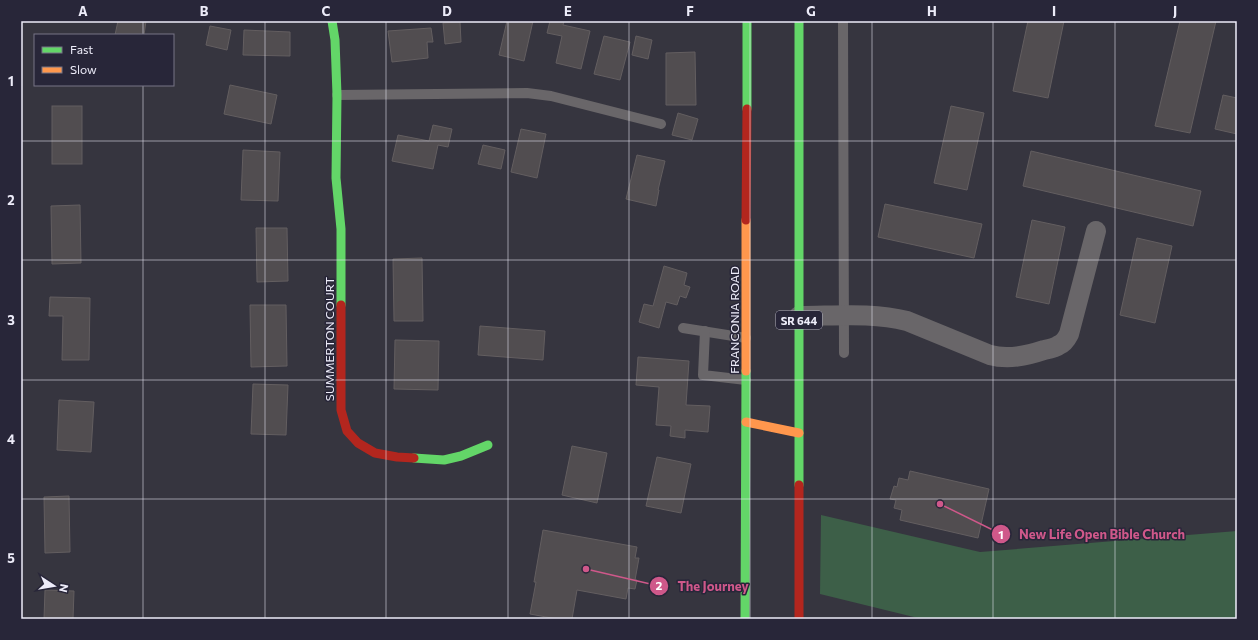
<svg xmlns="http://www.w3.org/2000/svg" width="1258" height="640" viewBox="0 0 1258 640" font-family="Commissioner,sans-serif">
	<rect width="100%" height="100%" fill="#36353f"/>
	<!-- forest -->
	<path fill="#3d5f48" d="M821,515L980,552L1237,531V619H922L820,594Z"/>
	<!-- building -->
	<g fill="#514d50" stroke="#635e60">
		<path d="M118,21H146L144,35H115Z"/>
		<path d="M507,21H533L524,61L499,55Z"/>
		<path d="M550,21H564L563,25L590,31L581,69L556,63L562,36L547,33Z"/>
		<path d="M1028,21H1064L1048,98L1013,91Z"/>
		<path d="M1180,21H1216L1190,133L1155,126Z"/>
		<path d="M460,22L461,42L445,44L443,23Z"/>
		<path d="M210,26L231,30L227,50L206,45Z"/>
		<path d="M431,28L433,42H427L428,58L392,62L388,31Z"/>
		<path d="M244,30L290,32V56L243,55Z"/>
		<path d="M604,36L630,42L620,80L594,74Z"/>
		<path d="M636,36L652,40L648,59L632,55Z"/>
		<path d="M695,52L696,105H666V53Z"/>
		<path d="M230,85L277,95L271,124L224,114Z"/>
		<path d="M1223,95L1237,98V134L1215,129Z"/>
		<rect x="52" y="106" width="30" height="58"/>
		<path d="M951,106L984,113L967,190L934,183Z"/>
		<path d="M678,113L698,119L692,140L672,135Z"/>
		<path d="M433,125L452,129L448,147L438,145L433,169L392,161L398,135L429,141Z"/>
		<path d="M521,129L546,134L537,178L511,172Z"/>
		<path d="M483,145L505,150L501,169L478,164Z"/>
		<path d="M243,150L280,152L278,201L241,200Z"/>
		<path d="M1031,151L1201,191L1193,226L1023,186Z"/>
		<path d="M637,155L665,161L658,190H659L656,206L626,199Z"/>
		<path d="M885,204L982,224L974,258L878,237Z"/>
		<path d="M80,205L81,263L52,264L51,206Z"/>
		<path d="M1032,220L1065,227L1049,304L1016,297Z"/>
		<path d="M256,228H287L288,281L257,282Z"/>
		<path d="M1137,238L1172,246L1155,323L1120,315Z"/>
		<path d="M422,258L423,321H394L393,259Z"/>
		<path d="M664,266L687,273L684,285L690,287L686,298L680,296L677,305L666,302L659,328L639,322L644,304L653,306Z"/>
		<path d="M50,297L90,298L89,360H62L63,316H49Z"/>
		<path d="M250,305H286L287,366L251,367Z"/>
		<path d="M480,326L545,331L543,360L478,355Z"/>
		<path d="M395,340L439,341L438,390L394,389Z"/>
		<path d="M638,357L689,361L686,405L710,406L708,432L685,430V438L670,436L671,426L656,425L659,387L636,385Z"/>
		<path d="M253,384L288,385L286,435L251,434Z"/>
		<path d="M59,400L94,402L91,452L57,450Z"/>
		<path d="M572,446L607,453L597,503L562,495Z"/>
		<path d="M657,457L691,464L681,513L646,506Z"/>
		<path d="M910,471L989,489L978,538L900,520L902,510L894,508L896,500L890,499L894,486L897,487L899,478L908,480Z"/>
		<path d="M69,496L70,552L45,553L44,497Z"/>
		<path d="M543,530L637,547L635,558H639L635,580H637L635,589L628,588L626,599L577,590L572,619H557L530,614L536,582H534Z"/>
		<path d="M45,590L74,591L73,619H44Z"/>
	</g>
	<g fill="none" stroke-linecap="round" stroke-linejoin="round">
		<!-- lane -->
		<g stroke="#696669" stroke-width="10">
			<path d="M843,21L844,353"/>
			<path d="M337,95L527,93L551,96L661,124"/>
			<path d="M683,328L746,338"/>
			<path d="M705,331L703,375L746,380"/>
		</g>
		<!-- street -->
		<path stroke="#696669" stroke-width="20" d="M799,316C835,316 872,312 907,321L990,355C1008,360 1026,356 1044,350C1049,349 1055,348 1059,345C1064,343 1067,338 1069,334L1096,231"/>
		<!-- fast -->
		<g stroke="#63d668" stroke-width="9">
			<path d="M332,21L335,40L337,95L336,178L341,229V305"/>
			<path d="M799,21V485"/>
			<path d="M747,109V21"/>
			<path d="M414,458L444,460L461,456L488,445"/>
			<path d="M745,619L746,371"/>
		</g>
		<!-- slow -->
		<g stroke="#ff974d" stroke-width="9">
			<path d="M746,371V220"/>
			<path d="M746,422L799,433"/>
		</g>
		<!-- jam -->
		<g stroke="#b3261e" stroke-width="9">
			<path d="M746,220L747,109"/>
			<path d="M341,305V410L347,431L358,443L375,453L397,457L414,458"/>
			<path d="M799,485V619"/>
		</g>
	</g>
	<!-- grid -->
	<path fill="none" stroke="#edecf9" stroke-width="1" stroke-opacity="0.55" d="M143,21V35M265,21V619M386,21V619M508,21V619M629,21V619M750,21V619M872,21V619M993,21V619M1115,21V619M143,85V619M21,141H1237M21,260H1237M21,380H1237M21,499H1237"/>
	<g text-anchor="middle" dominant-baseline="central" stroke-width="3" stroke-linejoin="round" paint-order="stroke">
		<!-- shield labels -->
		<rect fill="#282639" stroke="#b2b1bf" stroke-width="1" x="776" y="311" width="46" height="18" rx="3"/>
		<g font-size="11" font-weight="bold" fill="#edecf9">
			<text x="799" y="320">SR 644</text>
		</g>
		<!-- street labels -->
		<g font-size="12" fill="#edecf9" stroke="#282639">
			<text transform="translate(734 320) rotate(-90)">FRANCONIA ROAD</text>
			<text transform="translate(329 339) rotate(-90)">SUMMERTON COURT</text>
		</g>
	</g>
	<!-- callouts -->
	<path fill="none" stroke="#cf588a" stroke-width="1.5" d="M940 504L1001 534M586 569L659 586"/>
	<g fill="#cf588a" stroke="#282639" stroke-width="1.5">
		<circle cx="940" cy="504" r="4"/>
		<circle cx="586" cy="569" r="4"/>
		<circle cx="1001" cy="534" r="10"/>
		<circle cx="659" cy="586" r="10"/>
	</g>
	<g font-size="12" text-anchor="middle" font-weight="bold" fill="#fff">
		<text x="1001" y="539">1</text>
		<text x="659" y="590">2</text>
	</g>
	<g font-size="13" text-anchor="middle" font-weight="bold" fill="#cf588a" stroke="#282639" stroke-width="3" stroke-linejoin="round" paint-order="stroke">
		<text x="1102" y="539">New Life Open Bible Church</text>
		<text x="713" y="591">The Journey</text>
	</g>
	<!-- border -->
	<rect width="1258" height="640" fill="none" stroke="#282639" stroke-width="44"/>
	<!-- legend -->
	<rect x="34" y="34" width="140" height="52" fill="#282639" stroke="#777586"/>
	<rect x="42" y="47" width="20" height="6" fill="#63d668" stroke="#777586"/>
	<text x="70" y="54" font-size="12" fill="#edecf9">Fast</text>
	<rect x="42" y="67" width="20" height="6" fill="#ff974d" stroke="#777586"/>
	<text x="70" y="74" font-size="12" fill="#edecf9">Slow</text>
	<!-- north arrow -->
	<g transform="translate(54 586) rotate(102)" stroke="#282639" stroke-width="3" paint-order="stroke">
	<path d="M0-3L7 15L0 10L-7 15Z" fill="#edecf9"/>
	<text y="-6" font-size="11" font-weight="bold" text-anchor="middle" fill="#edecf9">N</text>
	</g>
	<rect x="22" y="22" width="1214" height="596" fill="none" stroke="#edecf9" stroke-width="1.5"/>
	<g font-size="13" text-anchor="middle" font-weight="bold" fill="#edecf9">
		<text x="83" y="16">A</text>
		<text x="204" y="16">B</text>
		<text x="326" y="16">C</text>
		<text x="447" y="16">D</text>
		<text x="568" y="16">E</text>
		<text x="690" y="16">F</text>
		<text x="811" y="16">G</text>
		<text x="932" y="16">H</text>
		<text x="1054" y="16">I</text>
		<text x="1175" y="16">J</text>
		<text x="11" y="86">1</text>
		<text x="11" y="205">2</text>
		<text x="11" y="325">3</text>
		<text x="11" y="444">4</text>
		<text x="11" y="563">5</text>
	</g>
</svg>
